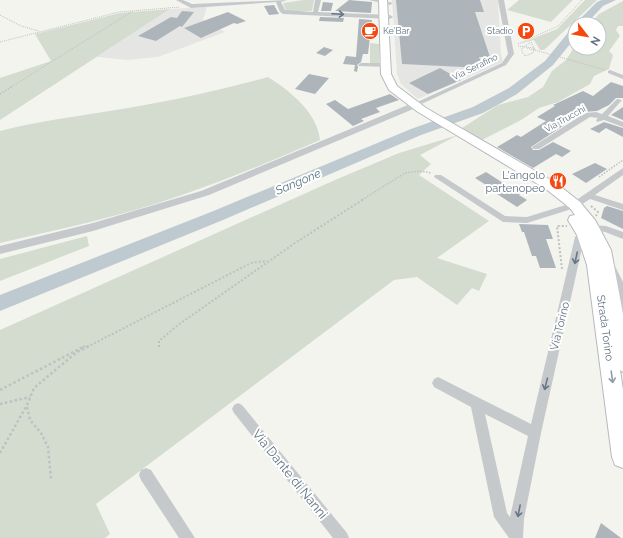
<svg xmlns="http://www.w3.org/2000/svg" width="623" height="538" viewBox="0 0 623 538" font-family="Raleway,sans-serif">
	<rect width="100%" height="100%" fill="#f4f4ef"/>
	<!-- built -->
	<g fill="#e5e6e3">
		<path d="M392,0H498L501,54L503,62L418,99L401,84L397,74Z"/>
		<path d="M207,7L203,20L225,32L158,57L128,60L97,57L170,9Z"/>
	</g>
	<!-- green -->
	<g fill="#d4dcd0">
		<path d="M303,0H314L312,11H286L283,3Z"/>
		<path d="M519,0H573L551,22L507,10Z"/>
		<path d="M585,0H597L544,50H540L534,40L519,44L557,29Z"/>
		<path d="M623,1V26H618L616,30L620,36L609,51L613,55L609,69L594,76L590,84L558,102L539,108L521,120L482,140L462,128L498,105L528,97L543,87L552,71L566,60L575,46V48H599V24H590L599,14Z"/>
		<path d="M170,9L0,120V78L51,61L35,34L120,13Z"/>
		<path d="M370,43L379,44V64L370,65Z"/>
		<path d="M268,77C290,91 317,112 320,140C274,160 229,179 182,195C122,216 61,229 0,243V131C49,118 100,114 150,104C189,97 229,88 268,77Z"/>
		<path d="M458,135L420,155L431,164L419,175L489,221L437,258L487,274L479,291L472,288L457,305L417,277L394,280L96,504L110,534L105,538H0V330L335,180L399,153Z"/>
		<path d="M87,236L89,246L0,281V259Z"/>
	</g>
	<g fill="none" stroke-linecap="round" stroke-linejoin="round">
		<!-- river -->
		<g fill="#becacf" fill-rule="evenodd">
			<path d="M602,0H616L603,6L586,24H575L597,2Z"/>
			<path d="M575,28V38L553,65L517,94L483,113L421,135L223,220L0,311V295L211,212L411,129L473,107L509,88L545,61L571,29Z"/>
		</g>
	</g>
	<!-- building -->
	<g fill="#adb5ba">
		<path d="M349,0L372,2L371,13L335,11Z"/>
		<path d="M396,0H480L484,12H475L490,57H479L483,68L402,64Z"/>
		<path d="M323,2L333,3L331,11H321Z"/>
		<path d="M274,5L279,14L269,15L264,6Z"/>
		<path d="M182,11L194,12L182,27L180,26L156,41L138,36L171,17L177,18Z"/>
		<path d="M228,12L246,21L237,24L234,23L201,38L184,28Z"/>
		<path d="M320,17L344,18L343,22L319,21Z"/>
		<path d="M359,19L372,20L368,54H363L361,62L357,65L358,67L357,72L354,71L355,65L343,64L346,56L356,57Z"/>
		<path d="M324,47L333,50L325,56L316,53Z"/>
		<path d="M440,68L461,80L428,94L409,83Z"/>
		<path d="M309,74L329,78L315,94L295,89Z"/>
		<path d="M611,82L623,86V98H616L609,105L597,111L584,112L531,147L533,150H539L553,142L571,151L562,157L556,154L533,168L497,147L517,135L521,137L546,121L537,117L555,106L553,105L583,91L593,96Z"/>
		<path d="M390,94L399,100L376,108L380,112L361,119L364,121L353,126L326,104L335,100L348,109Z"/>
		<path d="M623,107V120L611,115Z"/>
		<path d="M604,122L623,128V137L606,128L599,133L590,129Z"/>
		<path d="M595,163L607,169L586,183L572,174Z"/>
		<path d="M486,172L520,194L519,195L527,200L517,207L485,186L486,185L475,178Z"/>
		<path d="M607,206L623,211V229L601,218L604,208Z"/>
		<path d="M519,224L548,225L553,239H546L556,268H540L536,256H532L524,232H522Z"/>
		<path d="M601,523L621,538H595Z"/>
	</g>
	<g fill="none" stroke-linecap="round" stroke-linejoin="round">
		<defs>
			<path id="primary" d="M379,0H387L391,74L397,86L426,108L556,183L580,202L595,220L611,250L623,314V372L620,370L623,390V468L615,465L612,457L587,265L577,235L568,220L570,216L575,215L570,208L546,189L418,112L389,90L381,74Z"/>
		</defs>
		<!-- primary casing -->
		<use href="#primary" stroke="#b6babe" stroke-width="2"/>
		<!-- path-far3 -->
		<g stroke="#bec0c2" stroke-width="1" stroke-dasharray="1 1" stroke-linecap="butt">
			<path d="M0,15L21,26L39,31"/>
			<path d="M0,42L119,12L180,7"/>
			<path d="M518,44L558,26L582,0"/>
			<path d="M518,46L534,48L533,53L525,56"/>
			<path d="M527,48L530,49"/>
			<path d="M535,50L605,70"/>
			<path d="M11,87L133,11"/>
		</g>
		<!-- path-far2 -->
		<g stroke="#bec0c2" stroke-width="1.5" stroke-dasharray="1.5 1.5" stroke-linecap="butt">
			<path d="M0,94L13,86"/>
			<path d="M599,177L623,160"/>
			<path d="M362,200L405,173L419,171L432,173"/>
		</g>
		<!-- path-far1 -->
		<g stroke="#bec0c2" stroke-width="2" stroke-dasharray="2 2" stroke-linecap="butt">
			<path d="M591,206L598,212L596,216"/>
			<path d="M562,269L557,226H567"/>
			<path d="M83,347L85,346"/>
			<path d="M87,347L251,263L267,261"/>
			<path d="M159,347V341L178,325L295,243L364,199"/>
		</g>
		<!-- path -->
		<g stroke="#bec0c2" stroke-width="2.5" stroke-dasharray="2.5 2.5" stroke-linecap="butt">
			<path d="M0,390L85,346"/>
			<path d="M0,404L30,397"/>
			<path d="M27,407L30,420L41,433L48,447L51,479"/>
			<path d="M0,453L27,405L34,388L77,352L89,346"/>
		</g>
		<!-- minor -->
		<g fill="#c6c9cc" fill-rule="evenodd">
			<path d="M176,0H183L192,4L287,0L281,2L285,10L313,12L315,0H321L318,12L390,15L393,17L390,19L283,14L280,12L276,2L191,8Z"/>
			<path d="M369,0H381L393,3L390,5Z"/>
			<path d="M498,0H504L514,54L506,65L417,106H413V104L502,63L508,54Z"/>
			<path d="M361,63H386L389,65L386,67L359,66L358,65Z"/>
			<path d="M610,70L623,75V79L608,73V71Z"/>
			<path d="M617,99L622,100L608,116L623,122V127L604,120L597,122L596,120L598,118L590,117L539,149H533L532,147L585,113L596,112L602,114Z"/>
			<path d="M623,168V175L595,195L623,204V210L590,199L578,207L527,223L503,222L434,177L435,175H441L505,216L527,217L572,203Z"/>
			<path d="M592,225L606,226L623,232V239L605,232L589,230L587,228L589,226Z"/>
			<path d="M587,231L592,234L584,239L541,433L524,519L523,538H509L494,517L471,407L434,387L432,383L434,379L438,377L442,379L531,424L575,237L577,235ZM485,414L528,436L510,517L507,513Z"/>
			<path d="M610,263L614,264L623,282V311L619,310L618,307L613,282L605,267L606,264Z"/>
			<path d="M238,403L242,405L347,533L349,538H333L234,413L232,409L234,405Z"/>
			<path d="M146,468L151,470L195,538H179L141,480L139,475L141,470Z"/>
		</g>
		<!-- tertiary -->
		<path fill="#c6c9cc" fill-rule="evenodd" d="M415,102L418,103V107L209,195L93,231L0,254V246L93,223L201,191Z"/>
		<!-- primary -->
		<use href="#primary" fill="#fff" fill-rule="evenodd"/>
		<!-- path-bridge -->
		<path stroke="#bec0c2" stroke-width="1" stroke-dasharray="1 1" stroke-linecap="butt" d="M525,56L522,52V48L531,42L535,50L530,49"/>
	</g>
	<!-- one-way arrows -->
	<defs><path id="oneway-shaft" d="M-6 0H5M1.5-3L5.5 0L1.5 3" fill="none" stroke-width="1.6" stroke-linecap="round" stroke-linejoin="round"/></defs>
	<g stroke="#657787">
		<use href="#oneway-shaft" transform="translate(338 14) rotate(3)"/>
		<use href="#oneway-shaft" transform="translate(576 258) rotate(102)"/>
		<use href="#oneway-shaft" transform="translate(546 384) rotate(104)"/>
		<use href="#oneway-shaft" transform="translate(519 511) rotate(101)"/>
	</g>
	<use stroke="#909da8" href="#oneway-shaft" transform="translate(612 377) rotate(82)"/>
	<!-- icons -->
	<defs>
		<symbol id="cafe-disc" viewBox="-11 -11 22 22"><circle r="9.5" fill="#f44810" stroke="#fff"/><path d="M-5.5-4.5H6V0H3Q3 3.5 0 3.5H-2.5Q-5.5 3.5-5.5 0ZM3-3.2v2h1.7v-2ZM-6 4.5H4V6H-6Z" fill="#fff"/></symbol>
		<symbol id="parking-disc" viewBox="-11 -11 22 22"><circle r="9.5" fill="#f44810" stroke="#fff"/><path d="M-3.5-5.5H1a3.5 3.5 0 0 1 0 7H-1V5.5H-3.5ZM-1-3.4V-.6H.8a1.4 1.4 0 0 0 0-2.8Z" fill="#fff"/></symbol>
		<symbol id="restaurant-disc" viewBox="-11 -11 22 22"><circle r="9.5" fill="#f44810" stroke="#fff"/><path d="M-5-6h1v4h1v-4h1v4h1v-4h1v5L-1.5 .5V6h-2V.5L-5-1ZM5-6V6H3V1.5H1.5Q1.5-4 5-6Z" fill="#fff"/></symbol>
	</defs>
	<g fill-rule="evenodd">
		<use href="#cafe-disc" x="360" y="21" width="20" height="20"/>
		<use href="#parking-disc" x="516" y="21" width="20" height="20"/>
		<use href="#restaurant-disc" x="548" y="171" width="20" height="20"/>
	</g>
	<g text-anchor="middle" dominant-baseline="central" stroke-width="4" stroke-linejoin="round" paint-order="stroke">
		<!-- far-poi labels -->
		<g font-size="9" fill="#607383" stroke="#fff" text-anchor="start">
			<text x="383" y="31">Ke'Bar</text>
			<text x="513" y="31" text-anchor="end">Stadio</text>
		</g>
		<!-- far-street labels -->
		<g font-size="9" fill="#607383" stroke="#fff">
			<text transform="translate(475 67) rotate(-26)">Via Serafino</text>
			<text transform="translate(565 119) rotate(-29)">Via Trucchi</text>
		</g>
		<!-- poi labels -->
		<g font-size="11" fill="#607383" stroke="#fff" text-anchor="end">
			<text x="545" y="175">L'angolo<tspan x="545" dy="13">partenopeo</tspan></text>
		</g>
		<!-- street labels -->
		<g font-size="11" fill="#607383" stroke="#fff">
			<text transform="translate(560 326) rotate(-76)">Via Torino</text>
			<text transform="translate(605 328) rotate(82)">Strada Torino</text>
		</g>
		<!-- water labels -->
		<g font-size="12" font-style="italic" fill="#5b7782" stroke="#fff">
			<text transform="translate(298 182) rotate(-23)">Sangone</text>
		</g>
		<!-- near-street labels -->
		<g font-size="13" fill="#607383" stroke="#fff">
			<text transform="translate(290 474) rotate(51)">Via Dante di Nanni</text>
		</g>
	</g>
	<!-- north arrow -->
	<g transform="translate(587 36) rotate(121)"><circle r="19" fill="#ffffff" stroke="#bfc7cd"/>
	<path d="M0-3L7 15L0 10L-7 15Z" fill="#f44810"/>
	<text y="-6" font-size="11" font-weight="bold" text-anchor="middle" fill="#607383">N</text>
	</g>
</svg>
